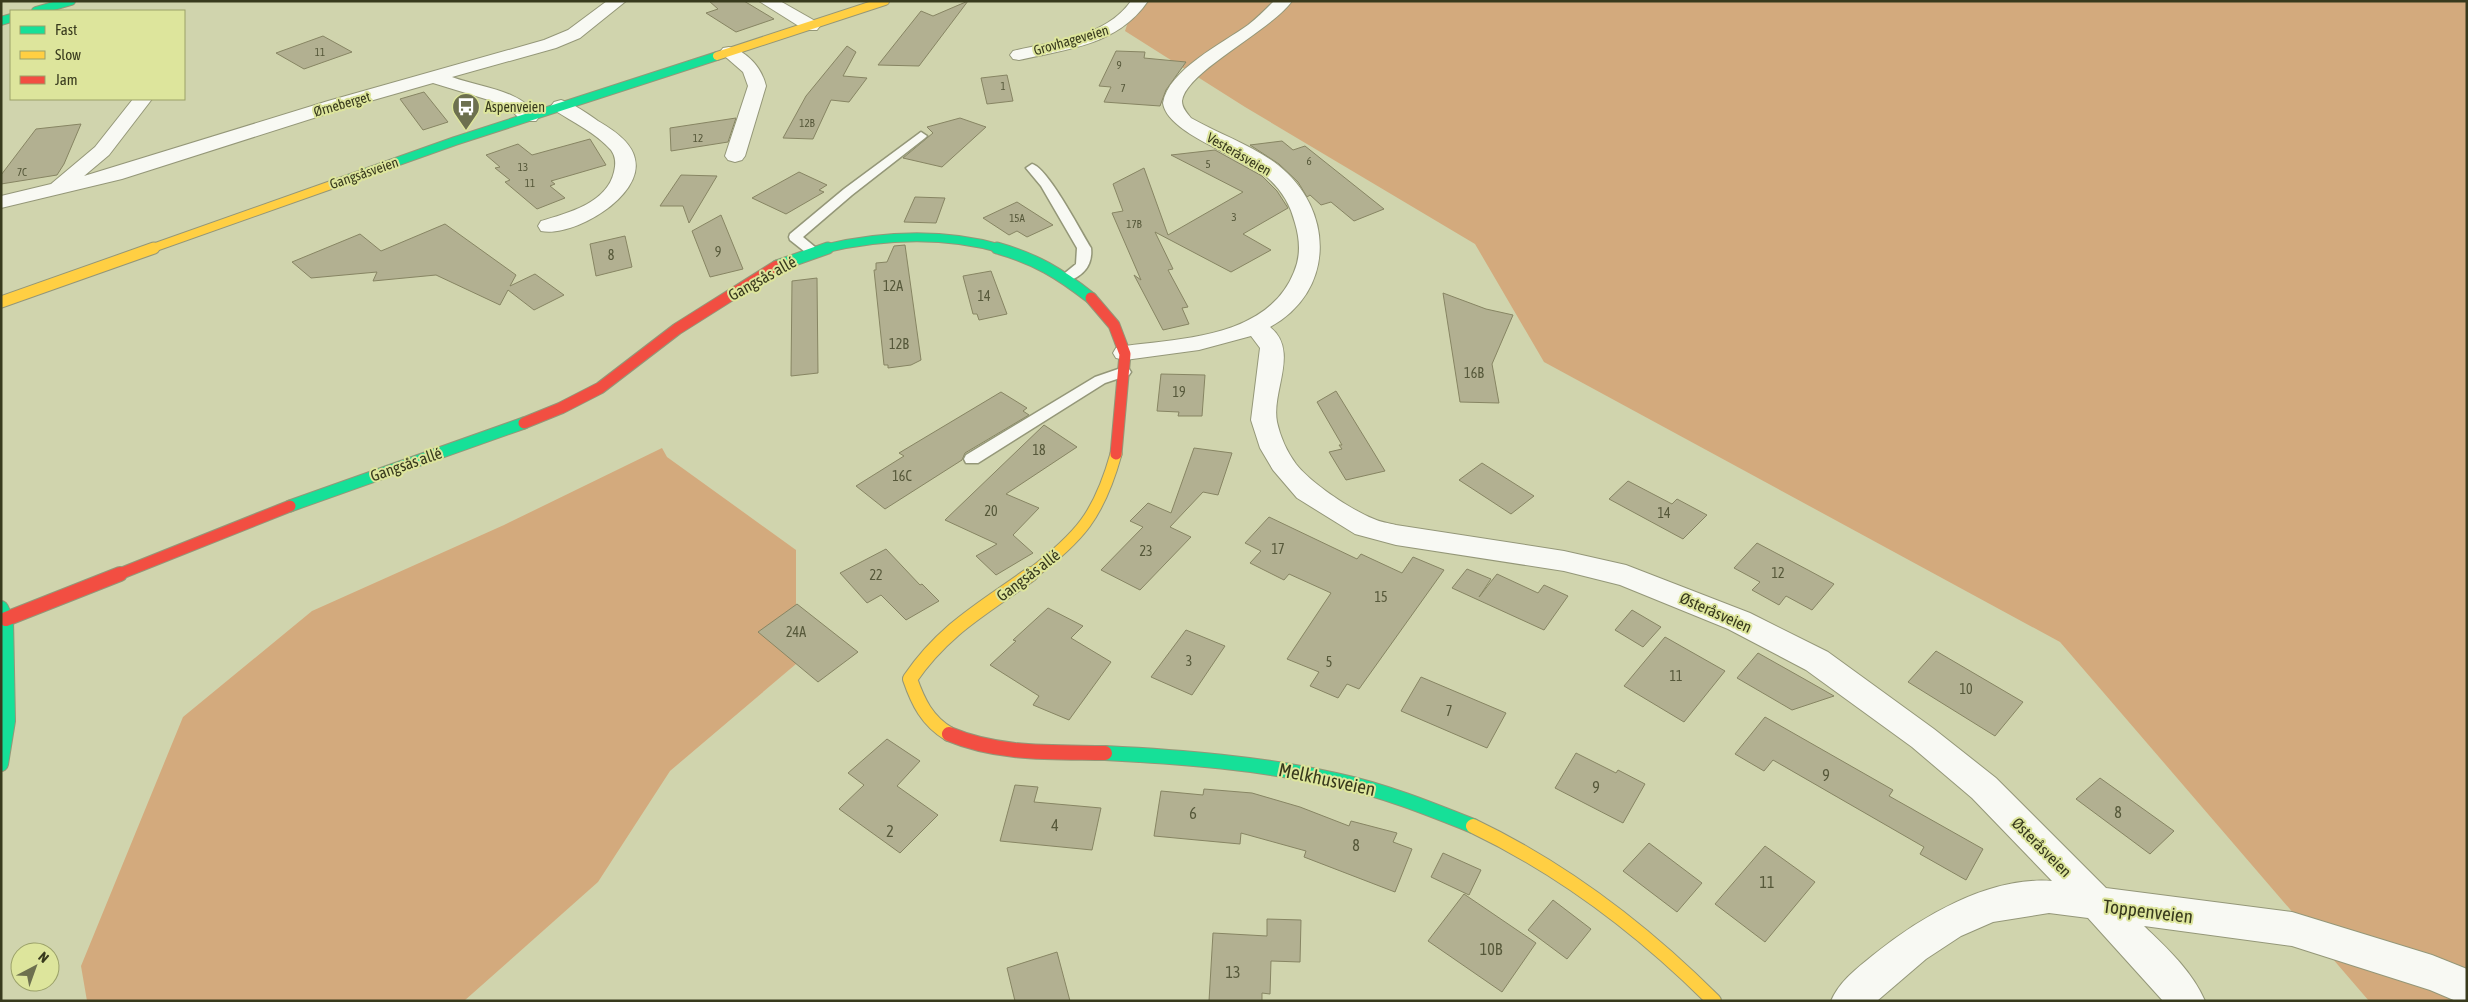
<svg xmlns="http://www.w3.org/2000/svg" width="2468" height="1002" viewBox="0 0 2468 1002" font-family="'Asap Condensed',sans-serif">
	<rect width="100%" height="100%" fill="#d0d4ad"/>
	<!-- forest -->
	<g fill="#d3aa7d">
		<path d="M1135,1H2467V1001H2369L2060,642L1544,362L1475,244L1245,107L1125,31Z"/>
		<path d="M662,448L667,457L796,550V664L670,771L598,882L464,1001H87L81,966L183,717L312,611L504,525Z"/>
	</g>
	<!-- building -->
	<g fill="#b2b091" stroke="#878563">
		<path d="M709,1H744L774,19L736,32L706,13L718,9Z"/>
		<path d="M968,1L919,66L878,65L921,11L933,16Z"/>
		<path d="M323,36L352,52L304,69L276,53Z"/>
		<path d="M847,46L856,52L843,76L867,78L849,102L831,100L813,139L783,138L806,96Z"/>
		<path d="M1116,51L1145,52L1144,58L1186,62L1166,90L1160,106L1104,102L1111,87L1099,86Z"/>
		<path d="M1007,75L1013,101L987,104L981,78Z"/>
		<path d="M424,92L448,122L423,130L400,99Z"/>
		<path d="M736,118L728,142L671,151L670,128Z"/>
		<path d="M960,118L986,127L942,167L903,158L933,133L927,127Z"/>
		<path d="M81,124L64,164L57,175L1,184V175L36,129Z"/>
		<path d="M590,139L606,165L551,181L555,184L550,186L565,198L537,209L505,182L510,180L495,168L500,167L486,155L518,144L532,155Z"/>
		<path d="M1282,141L1293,150L1305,146L1384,209L1354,221L1331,202L1321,205L1310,195L1307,197L1298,182L1279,164L1250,145Z"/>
		<path d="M1215,150L1262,176L1277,191L1288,208L1243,234L1271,250L1231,272L1155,232L1173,269L1168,270L1188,307L1182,308L1189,324L1163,330L1134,275L1141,280L1112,213L1123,211L1113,184L1144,168L1168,235L1243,192L1171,155Z"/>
		<path d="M799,172L827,185L819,190L824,192L786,214L752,198Z"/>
		<path d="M681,175L717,176L689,223L683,206H660Z"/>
		<path d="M915,197L945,198L936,223L904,222Z"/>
		<path d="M1017,202L1053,225L1027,237L1017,231L1009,235L983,218Z"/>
		<path d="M721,215L743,269L710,277L692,231Z"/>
		<path d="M445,224L516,275L510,286L535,274L564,295L534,310L508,290L500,305L436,275L373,281L377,272L311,278L292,262L360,234L381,251Z"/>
		<path d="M625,236L632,267L596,276L590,244Z"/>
		<path d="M905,245L921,360L911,365L888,368V365H884L874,270H876V263L887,262L894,246Z"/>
		<path d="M991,271L1007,314L979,320L977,314H973L963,276Z"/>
		<path d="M817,278L818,373L791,376L792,281Z"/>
		<path d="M1443,293L1486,309L1513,315L1492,364L1499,403L1460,402Z"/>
		<path d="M1161,374L1205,375L1202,416H1178L1179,412L1157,411Z"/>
		<path d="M1336,391L1371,448L1385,471L1346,480L1329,452L1342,449L1339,445H1342L1317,402Z"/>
		<path d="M1001,392L1027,408L1023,411L1029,415L965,453L962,460L885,509L856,486L904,456L899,453Z"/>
		<path d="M1044,425L1077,447L1006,494L1039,508L1013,535L1033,553L996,575L976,556L997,544L945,520Z"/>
		<path d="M1194,448L1232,453L1218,495L1203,492L1170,527L1191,537L1140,590L1101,570L1143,527L1130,521L1148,503L1171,513Z"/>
		<path d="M1482,463L1534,496L1511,514L1459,480Z"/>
		<path d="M1628,481L1672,504L1677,499L1707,515L1683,539L1609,499Z"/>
		<path d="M1269,517L1357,559L1361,554L1402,573L1413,557L1444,570L1359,689L1347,684L1338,698L1310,686L1319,672L1287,659L1331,593L1289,574L1284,580L1250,563L1261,551L1245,543Z"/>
		<path d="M1757,543L1808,570L1834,584L1812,610L1786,596L1779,605L1752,590L1760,582L1734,568Z"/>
		<path d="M886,549L920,585L922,584L939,601L906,620L881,595L867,603L840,573Z"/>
		<path d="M1467,569L1491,579L1479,597L1497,574L1538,593L1544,585L1568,596L1544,630L1452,588Z"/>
		<path d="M797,604L858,652L818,682L758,632Z"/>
		<path d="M1048,608L1083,626L1071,638L1111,662L1069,720L1033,705L1039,696L990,665L1016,641L1013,640Z"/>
		<path d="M1632,610L1661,627L1643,647L1615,630Z"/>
		<path d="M1186,630L1225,646L1192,695L1151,677Z"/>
		<path d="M1665,637L1725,671L1684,722L1624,686Z"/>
		<path d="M1936,651L2023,702L1995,736L1908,682Z"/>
		<path d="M1758,653L1806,680L1834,696L1792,710L1737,678Z"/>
		<path d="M1421,677L1506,713L1487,748L1401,711Z"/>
		<path d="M1765,717L1893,790L1889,796L1983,849L1966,880L1920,854L1924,847L1773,760L1764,771L1735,754Z"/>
		<path d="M887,739L920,761L897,786L938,815L900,853L839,809L864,785L848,773Z"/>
		<path d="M1576,753L1616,773L1618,770L1645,784L1623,823L1555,788Z"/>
		<path d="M2100,778L2174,831L2150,854L2076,799Z"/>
		<path d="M1015,785L1038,787L1034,802L1101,808L1092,850L1000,841Z"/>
		<path d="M1204,789L1252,793L1300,807L1349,826L1351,821L1397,833L1393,842L1412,849L1395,892L1304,857L1306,851L1241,833L1240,844L1154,836L1161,791L1203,795Z"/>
		<path d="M1649,843L1702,883L1677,912L1623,871Z"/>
		<path d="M1765,846L1815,882L1765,942L1715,904Z"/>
		<path d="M1443,853L1481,870L1469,895L1431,877Z"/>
		<path d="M1464,894L1536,943L1502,992L1428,941Z"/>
		<path d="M1553,900L1591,929L1567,959L1528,930Z"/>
		<path d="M1267,919L1301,920L1300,962L1271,961L1270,994L1262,993V1001H1209L1213,933L1267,936Z"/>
		<path d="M1057,952L1070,1001H1015L1007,968Z"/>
	</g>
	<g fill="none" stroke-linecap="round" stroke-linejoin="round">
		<defs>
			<g id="lane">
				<path d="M921,132L927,136L925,138L852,195L803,237L821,252L819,255H809L790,240L789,237L790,234L844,189Z"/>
				<path d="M1032,164C1048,168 1081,232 1091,248C1093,265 1083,277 1067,281L1060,277L1076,264L1077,248L1041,186L1026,168Z"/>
				<path d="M1124,367L1129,369L1131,372L1129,375L1105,383L978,463H966L964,459L966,455L1095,377Z"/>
			</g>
			<g id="street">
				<path d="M607,1H626L580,38L556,48L452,77C482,88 519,89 539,117L536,121H522L513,112L492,101L433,83L342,109L122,179L1,208V196L51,184L95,147L133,99H152L109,155L84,176L328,101L544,40L568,30Z"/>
				<path d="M759,1H780L817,22L820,26L817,30H805Z"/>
				<path d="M1131,1H1148C1118,45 1068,49 1019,60L1013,59L1010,55L1013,51C1053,41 1105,38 1131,1Z"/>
				<path d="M1274,1H1292C1272,30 1185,72 1182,101C1182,108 1187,113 1191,118C1219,134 1252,145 1278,165C1334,209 1336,291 1270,327C1300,351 1271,391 1277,422C1280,436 1287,452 1296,464C1311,483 1351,510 1374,519C1380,522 1389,523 1396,525L1564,551L1626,565L1750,613L1828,652L1934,729L1996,778L2106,888L2292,912L2432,955L2467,969V1001H2456L2430,990L2292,946L2144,926C2167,948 2192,971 2205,1001H2163L2088,918L2049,913L1993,922L1961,936L1926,959L1877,1001H1831C1839,982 1856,969 1872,956C1919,918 1988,876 2052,881L1972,798L1912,747L1806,670L1728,629L1620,585L1564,571L1396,545L1355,534L1297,498L1273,470L1260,448L1251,420L1260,348L1251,336L1199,350L1125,360L1116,358L1113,353L1116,348L1125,346C1184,338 1268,337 1294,272C1301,256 1300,240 1295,223C1290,203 1279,186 1263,174C1238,155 1167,133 1163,103C1168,70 1223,43 1248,25C1257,18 1266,9 1274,1Z"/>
				<path d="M729,47C747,51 762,68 766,86L745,156L742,160L735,162L728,160L725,156L748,86L743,72L720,52L723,48Z"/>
				<path d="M561,100C574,104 587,113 598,121C612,129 632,142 635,159C644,196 573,238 541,231L538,226L541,221C568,213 607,203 614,172C616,164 616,157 611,150C596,133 573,122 554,110L551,106L554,102Z"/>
			</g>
			<g id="fast-far2">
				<path d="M36,11L71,1"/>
				<path d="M1,21L11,18"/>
				<path d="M331,185L455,141L717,56"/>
				<path d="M823,249C882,235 943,232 1002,249"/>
			</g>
			<g id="fast-far1">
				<path d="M997,248C1036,259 1059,273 1091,298"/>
				<path d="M777,266L828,248"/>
				<path d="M290,506L524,423"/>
			</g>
			<g id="fast">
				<path d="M1,608L6,619L8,721L1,764"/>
				<path d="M1105,753C1183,757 1260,763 1336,780C1383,790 1428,808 1473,826"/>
			</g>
			<g id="slow-far2">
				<path d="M717,56L885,1"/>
				<path d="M150,249L331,185"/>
			</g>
			<g id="slow-far1">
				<path d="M1,302L154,248"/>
				<path d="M1030,575C1080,537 1099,515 1116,454"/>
			</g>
			<g id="slow">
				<path d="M949,734C927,721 918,702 910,679C944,629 984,608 1031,574"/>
				<path d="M1473,826C1565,870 1642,929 1714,1001"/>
			</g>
			<g id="jam-far1">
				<path d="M1091,298L1114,325L1125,354L1116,454"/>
				<path d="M524,423L561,408L600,388L677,329L777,266"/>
				<path d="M117,575L290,506"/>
			</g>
			<g id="jam">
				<path d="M6,619L120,574"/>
				<path d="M949,734C999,755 1052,752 1105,753"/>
			</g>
		</defs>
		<!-- lane casing -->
		<use href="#lane" stroke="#949778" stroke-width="3"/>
		<!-- street casing -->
		<use href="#street" stroke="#949778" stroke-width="2"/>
		<!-- fast-far2 casing -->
		<use href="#fast-far2" stroke="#949778" stroke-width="10"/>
		<!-- fast-far1 casing -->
		<use href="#fast-far1" stroke="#949778" stroke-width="13"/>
		<!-- fast casing -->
		<use href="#fast" stroke="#949778" stroke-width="16"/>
		<!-- slow-far2 casing -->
		<use href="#slow-far2" stroke="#949778" stroke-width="10"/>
		<!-- slow-far1 casing -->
		<use href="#slow-far1" stroke="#949778" stroke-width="13"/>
		<!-- slow casing -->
		<use href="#slow" stroke="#949778" stroke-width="16"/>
		<!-- jam-far1 casing -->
		<use href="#jam-far1" stroke="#949778" stroke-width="13"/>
		<!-- jam casing -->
		<use href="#jam" stroke="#949778" stroke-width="16"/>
		<!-- lane -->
		<use href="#lane" fill="#f8f9f3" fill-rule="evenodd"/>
		<!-- street -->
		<use href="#street" fill="#f8f9f3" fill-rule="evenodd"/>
		<!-- fast-far2 -->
		<use href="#fast-far2" stroke="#16e098" stroke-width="8"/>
		<!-- fast-far1 -->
		<use href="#fast-far1" stroke="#16e098" stroke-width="11"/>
		<!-- fast -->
		<use href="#fast" stroke="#16e098" stroke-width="14"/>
		<!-- slow-far2 -->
		<use href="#slow-far2" stroke="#ffcf43" stroke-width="8"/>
		<!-- slow-far1 -->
		<use href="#slow-far1" stroke="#ffcf43" stroke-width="11"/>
		<!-- slow -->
		<use href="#slow" stroke="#ffcf43" stroke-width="14"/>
		<!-- jam-far1 -->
		<use href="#jam-far1" stroke="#f24e42" stroke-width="11"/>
		<!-- jam -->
		<use href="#jam" stroke="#f24e42" stroke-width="14"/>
	</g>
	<!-- icons -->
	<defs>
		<symbol id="bus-pin" viewBox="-11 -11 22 30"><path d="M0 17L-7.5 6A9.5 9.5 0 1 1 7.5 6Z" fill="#6d704f" stroke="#dde59c"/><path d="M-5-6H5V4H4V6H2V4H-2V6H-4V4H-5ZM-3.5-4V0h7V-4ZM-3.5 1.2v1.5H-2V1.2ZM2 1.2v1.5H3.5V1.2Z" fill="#fff"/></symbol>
	</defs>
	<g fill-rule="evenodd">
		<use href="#bus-pin" x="450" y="91" width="32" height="43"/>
	</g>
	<g text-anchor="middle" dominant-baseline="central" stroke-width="4" stroke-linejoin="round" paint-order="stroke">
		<!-- far-number labels -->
		<g font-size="11" fill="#56583a">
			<text x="320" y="52">11</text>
			<text x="1119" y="65">9</text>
			<text x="1003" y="86">1</text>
			<text x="1123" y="88">7</text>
			<text x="807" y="123">12B</text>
			<text x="698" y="138">12</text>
			<text x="1309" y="161">6</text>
			<text x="1208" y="164">5</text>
			<text x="523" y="167">13</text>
			<text x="22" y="172">7C</text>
			<text x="530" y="183">11</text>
			<text x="1234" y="217">3</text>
			<text x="1017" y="218">15A</text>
			<text x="1134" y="224">17B</text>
		</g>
		<!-- far-street labels -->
		<g font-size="14" fill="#383a1d" stroke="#dde59c">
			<text transform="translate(1071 40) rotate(-16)">Grovhageveien</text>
			<text transform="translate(342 104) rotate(-16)">Ørneberget</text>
			<text transform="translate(1239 154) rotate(30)">Vesteråsveien</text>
			<text transform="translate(364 173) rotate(-19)">Gangsåsveien</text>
		</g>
		<!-- far-poi labels -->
		<g font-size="14" fill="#383a1d" stroke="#dde59c" text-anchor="start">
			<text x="485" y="107">Aspenveien</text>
		</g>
		<!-- number labels -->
		<g font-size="14" fill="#56583a">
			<text x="718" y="252">9</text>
			<text x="611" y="255">8</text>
			<text x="893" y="286">12A</text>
			<text x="984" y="296">14</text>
			<text x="899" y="344">12B</text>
			<text x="1474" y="373">16B</text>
			<text x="1179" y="392">19</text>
			<text x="1039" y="450">18</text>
			<text x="902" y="476">16C</text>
			<text x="991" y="511">20</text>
			<text x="1664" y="513">14</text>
			<text x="1278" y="549">17</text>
			<text x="1146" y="551">23</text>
			<text x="1778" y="573">12</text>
			<text x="876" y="575">22</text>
			<text x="1381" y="597">15</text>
			<text x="796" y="632">24A</text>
			<text x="1189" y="661">3</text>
			<text x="1329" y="662">5</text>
			<text x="1676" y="676">11</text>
			<text x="1966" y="689">10</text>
			<text x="1449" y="711">7</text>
		</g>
		<!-- street labels -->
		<g font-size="16" fill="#383a1d" stroke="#dde59c">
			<text transform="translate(762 278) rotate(-29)">Gangsås allé</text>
			<text transform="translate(406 464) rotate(-19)">Gangsås allé</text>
			<text transform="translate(1028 575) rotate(-37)">Gangsås allé</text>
			<text transform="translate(1716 612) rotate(24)">Østeråsveien</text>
			<text transform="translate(2042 847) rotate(45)">Østeråsveien</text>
		</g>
		<!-- near-number labels -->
		<g font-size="16" fill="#56583a">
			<text x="1826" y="775">9</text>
			<text x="1596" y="787">9</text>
			<text x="2118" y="812">8</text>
			<text x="1193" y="813">6</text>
			<text x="1055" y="825">4</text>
			<text x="890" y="831">2</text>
			<text x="1356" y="845">8</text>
			<text x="1767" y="882">11</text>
			<text x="1491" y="949">10B</text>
			<text x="1233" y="972">13</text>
		</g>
		<!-- near-street labels -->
		<g font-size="19" fill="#383a1d" stroke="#dde59c">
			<text transform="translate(1327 779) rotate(12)">Melkhusveien</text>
			<text transform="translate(2148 911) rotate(7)">Toppenveien</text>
		</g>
	</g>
	<!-- border -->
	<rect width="2468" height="1002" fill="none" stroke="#383a1d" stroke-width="5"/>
	<!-- legend -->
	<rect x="10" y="10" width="175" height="90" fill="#dde59c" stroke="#9ba169"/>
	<rect x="20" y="26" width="25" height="8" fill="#16e098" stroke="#9ba169"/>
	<text x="55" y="35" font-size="15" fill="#383a1d">Fast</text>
	<rect x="20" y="51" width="25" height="8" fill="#ffcf43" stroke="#9ba169"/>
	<text x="55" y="60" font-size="15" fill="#383a1d">Slow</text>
	<rect x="20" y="76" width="25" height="8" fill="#f24e42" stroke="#9ba169"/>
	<text x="55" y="85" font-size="15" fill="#383a1d">Jam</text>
	<!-- north arrow -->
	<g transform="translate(35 967) rotate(41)"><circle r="24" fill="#dde59c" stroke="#9ba169"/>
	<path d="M0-4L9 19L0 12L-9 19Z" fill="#6d704f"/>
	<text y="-8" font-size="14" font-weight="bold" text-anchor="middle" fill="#383a1d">N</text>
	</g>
</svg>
